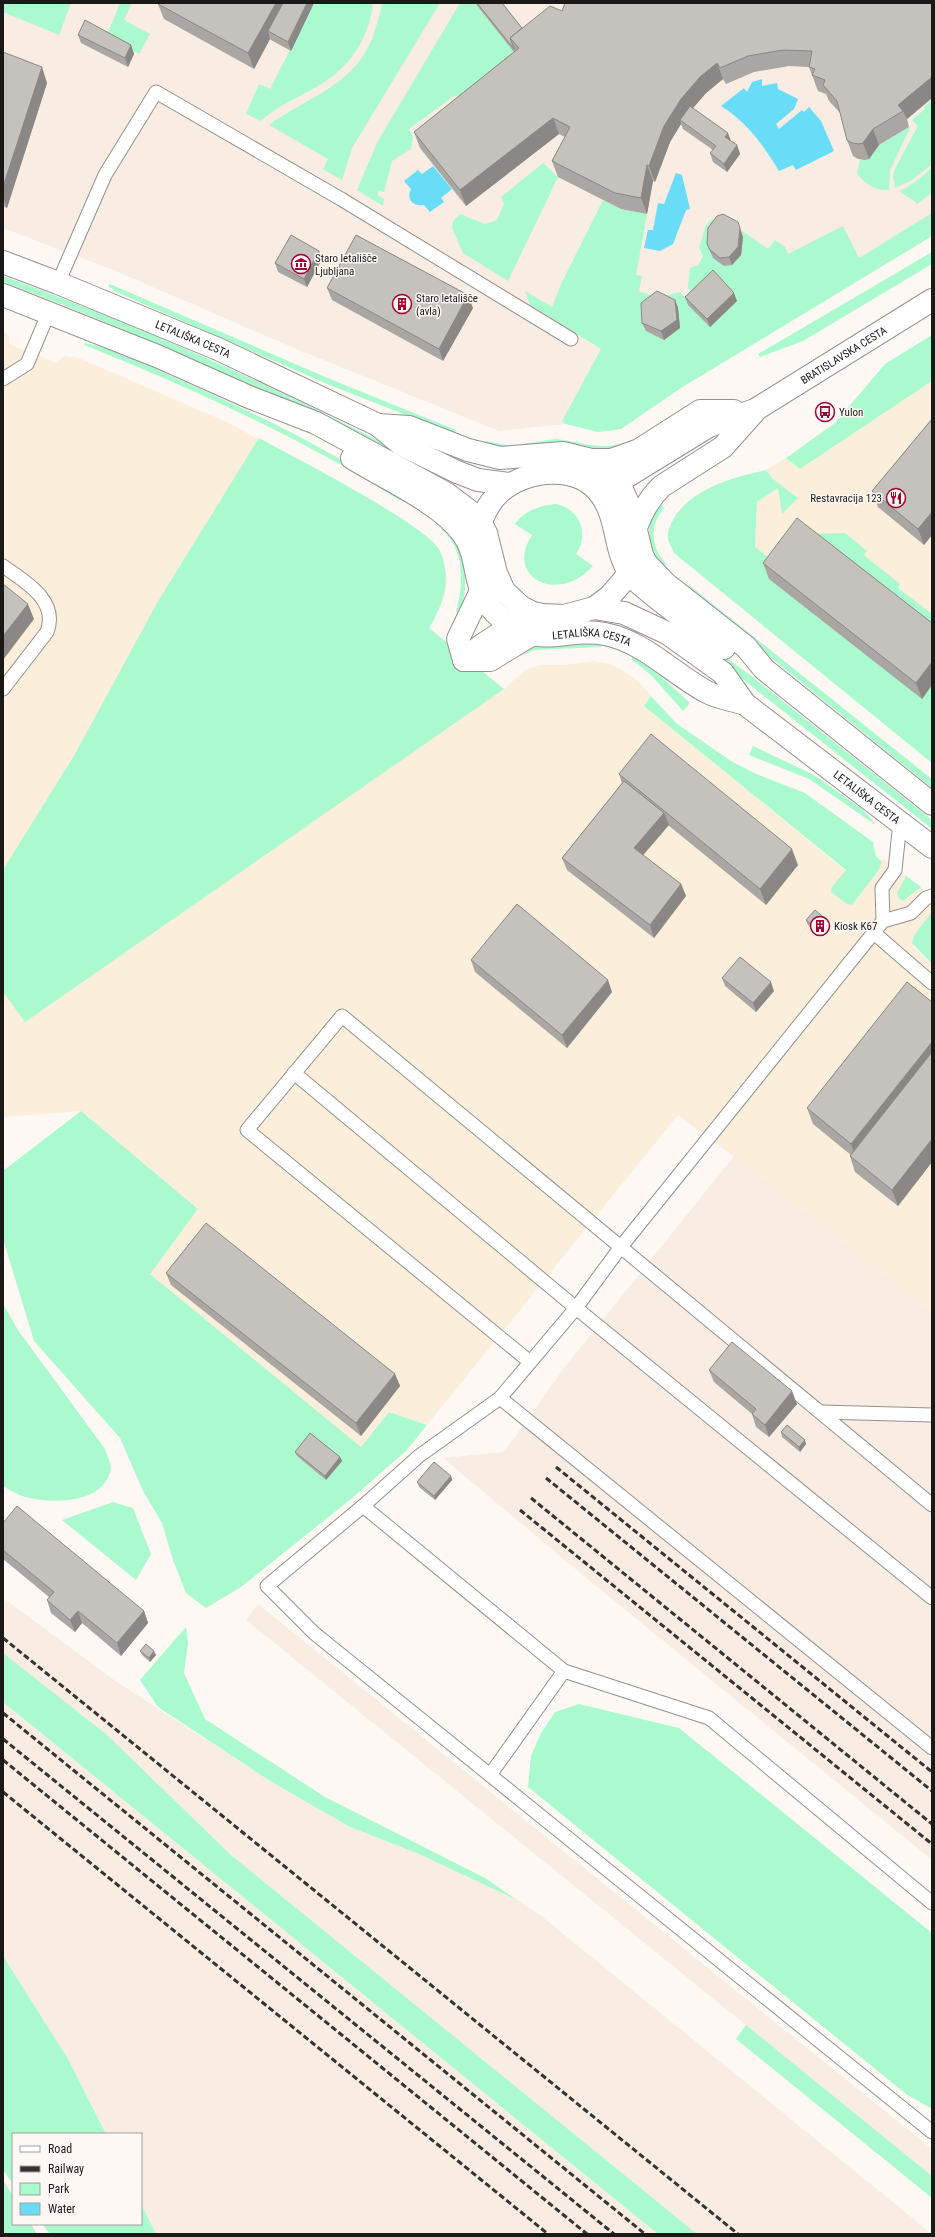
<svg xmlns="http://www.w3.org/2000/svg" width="935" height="2237" viewBox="0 0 935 2237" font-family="'Roboto Condensed',sans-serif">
	<rect width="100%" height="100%" fill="#fef8f5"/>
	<!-- built -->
	<g fill="#f8ece3">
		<path d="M3,3H932V236L681,388L621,429L598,432L566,424L555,425L499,431L294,348L113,270L3,228Z"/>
		<path d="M734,1156L763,1178L932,1314V1860L585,1577L443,1458L504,1452L564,1368Z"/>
		<path d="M3,1598L117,1682L270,1781L350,1827L419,1854L517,1900L540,1915L932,2234H697L231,1855L106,1735L3,1653Z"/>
		<path d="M258,1604L932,2149V2176L246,1620Z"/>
		<path d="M3,1702L658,2234H156L141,2204V2134H106L68,2059L3,1956Z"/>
	</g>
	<!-- industrial -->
	<g fill="#fbeeda">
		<path d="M3,330L9,337V344L56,363L65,356L79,358L229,423L403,519L431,540L440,550L445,567L447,582L445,595L429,628L504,689L525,670L540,665H564L593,661L611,664L621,669L640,683L651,696L644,706L846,871L832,887L847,904L852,905L878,871L883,858L932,896V912L914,935L913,947L932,964V1314L763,1178L678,1115L427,1425L389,1412L361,1447L150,1274L198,1209L81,1111L3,1117Z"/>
		<path d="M932,381V706L755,547L757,502L778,488L782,514L798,498L772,478L766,470L786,458L800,469Z"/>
	</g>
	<!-- green -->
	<g fill="#abf9ce">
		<path d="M3,3H71L59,35L3,12Z"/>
		<path d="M120,3H132L124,20L150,34L139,54L107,35Z"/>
		<path d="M314,3H373C370,35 352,64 326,81C304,96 280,103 261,121L246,114L259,84L270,89Z"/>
		<path d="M382,3H440L352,148L342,180L323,169L328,159L269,125C311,95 359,84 375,30C378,21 381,12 382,3Z"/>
		<path d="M460,3H475L524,64L466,98L454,96L409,129L413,137L411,149L392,161L384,192L378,191V196L384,199L383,206L357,190L378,141Z"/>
		<path d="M932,100V164L912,180L895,188L893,176L895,169L918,126L912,120L925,109L924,107Z"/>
		<path d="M911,126L890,170L889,190C875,191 866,184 857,174L860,160L869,159L879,145Z"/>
		<path d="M543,163L558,177L508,281L463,253L452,228L453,221L460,214L485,224L497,220L504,204L501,197Z"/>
		<path d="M932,168V193L917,204C912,197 904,197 900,191L914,183Z"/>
		<path d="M603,200L621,209L647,214L636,275L642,276L639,291L659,298L680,292L691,303L697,297L688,288L690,268L698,265L703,256L699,248L706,225L712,219L719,224L732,265C742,256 745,243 741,230L768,249L775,240L785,247L788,254L843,226L859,258L932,213V236L681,388L621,429L598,432L566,424L562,421L601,349L530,305L525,291L552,307L561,284Z"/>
		<path d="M932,252V264L803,341L760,357L758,354Z"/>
		<path d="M3,276C154,331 299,397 440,473L436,480C296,404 153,338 3,282Z"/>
		<path d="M110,284L330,379L456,430L454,434L327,384L116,292L108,286Z"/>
		<path d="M932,335V381L800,469L786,458L835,423L885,364Z"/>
		<path d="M85,343C117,348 148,366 178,379C257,414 333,451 405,499L399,500C300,437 193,389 84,345Z"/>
		<path d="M259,438C290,455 429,526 440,551C452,579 444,604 429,628L504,689L25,1022L3,992V870L75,754L157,603Z"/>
		<path d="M555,439C579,441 599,451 623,443L625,448L620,450H514L484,445L486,441L511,446Z"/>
		<path d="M766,470L772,478L798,498L782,514L778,488L757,502L755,547L932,685V763L674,553C672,548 669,543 668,539C667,533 669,529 671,524C686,490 733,477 766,470Z"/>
		<path d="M659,502L664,508C649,526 651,547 666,564L663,569C645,548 645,524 659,502Z"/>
		<path d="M556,504C580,509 590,534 576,554L593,566C558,605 504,578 532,535L515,524C524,511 540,505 556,504Z"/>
		<path d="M443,526C469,547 469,585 460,615L456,612C464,585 465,549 441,529Z"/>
		<path d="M845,533L867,551L864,555L900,584L898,588L932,614V634L803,534Z"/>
		<path d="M689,585L932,779V788L686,589Z"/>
		<path d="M665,613L750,675L932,820V829L745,681L661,618Z"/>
		<path d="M604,642L601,647L534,650L515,658L512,656L532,647Z"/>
		<path d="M634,655L651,667L690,703L683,711L652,676L631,659Z"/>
		<path d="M651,696L676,723L731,761L754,773L805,793L873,842L876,856L882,862L878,871L852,905L847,904L831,892L832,887L846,870L644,706Z"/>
		<path d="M753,746L814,775L862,809L875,823L874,824L809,779L749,755Z"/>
		<path d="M906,876L921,887L903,901L899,899L897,893Z"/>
		<path d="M932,912V964L912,943L914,935Z"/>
		<path d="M81,1111L198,1209L150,1274L361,1447L389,1412L427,1425L407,1450L351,1499L241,1587L206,1608L186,1593L172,1557L162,1523L143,1491L120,1438L34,1341L3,1239V1171Z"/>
		<path d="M3,1304L18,1330L105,1449C107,1455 110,1461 111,1467C111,1472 107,1480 104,1484C87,1504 49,1503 25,1497C18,1495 10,1490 3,1486Z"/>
		<path d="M113,1502L133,1508L151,1554L136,1580L62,1520Z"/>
		<path d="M186,1627L188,1643L184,1673L205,1719L325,1797L485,1878L517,1900L419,1854L350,1827L270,1781L158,1707L140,1680Z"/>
		<path d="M3,1653L106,1734L231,1855L697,2234H658L3,1702Z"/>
		<path d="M579,1704L679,1728L932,1933V2109L906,2094L528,1787L531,1756L541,1733L555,1712Z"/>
		<path d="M3,1956L68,2059L106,2134H13V2184L3,2170Z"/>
		<path d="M746,2025L932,2176V2198L736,2039Z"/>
		<path d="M3,2180L13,2196V2224H31L37,2234H3Z"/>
		<path d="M141,2204L156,2234H50L42,2224H141Z"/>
	</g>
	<!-- water -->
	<g fill="#69ddf7">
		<path d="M762,79V86L777,83L778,89L798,99L794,109L776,124L779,129L802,110L804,112L809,107L821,121L834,151L796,170L793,165L779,171C763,145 747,122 721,106L744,88L747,92L752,82Z"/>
		<path d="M433,166L452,189L441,198L444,202L430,212L424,205C413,207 406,199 411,189L404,181L418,170L422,174Z"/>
		<path d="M676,173L682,175L690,209L686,210L673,244L660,251L644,248L648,230H653L658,203L664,204Z"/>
	</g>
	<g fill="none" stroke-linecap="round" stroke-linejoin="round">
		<defs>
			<g id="service">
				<path d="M58,283L105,175L156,92L341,199L571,339"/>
				<path d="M3,379L27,364L49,312"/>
				<path d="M3,566C25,582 59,600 47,632L3,689"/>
				<path d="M932,896L926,898L911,913L883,921L620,1248L576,1308L500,1398L419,1456L363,1506L267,1586L314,1633L932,2132"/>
				<path d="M883,921L882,888L895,870L900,822"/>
				<path d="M874,933L932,983"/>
				<path d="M294,1073L576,1308L932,1598"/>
				<path d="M530,1362L247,1130L342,1016L932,1505"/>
				<path d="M500,1398L932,1748"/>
				<path d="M821,1412L932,1415"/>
				<path d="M363,1506L564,1671L709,1718L932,1903"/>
				<path d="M490,1775L564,1671"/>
			</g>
			<g id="minor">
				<path d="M464,660L482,645L527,616"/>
				<path d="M464,660L458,639L481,591"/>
				<path d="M464,660H490L531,635"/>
			</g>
			<g id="tertiary">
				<path d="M591,460H611L639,450L700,411H734"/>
				<path id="s1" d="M596,483L626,477L709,426L755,410L932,300"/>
				<path d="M636,528C642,511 649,498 662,486L723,447L755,411"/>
			</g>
			<g id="secondary">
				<path id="s2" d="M3,262L58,283L218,349L378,425L402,445L457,472L478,480L510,484"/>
				<path d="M3,295L157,356L249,397L316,423L447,494L472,513L480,522L486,533L496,573L504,591L521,607L533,613L543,615L564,616L594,608L609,597L624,580L640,547"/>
				<path d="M378,425L409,427L468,450L500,458L563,453L591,460L609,474L623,492L631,510L642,555L646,563L666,584L746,647L764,669L932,804"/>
				<path id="s3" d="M352,458C386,479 441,503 463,534C482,560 469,592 501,618C543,651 564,626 605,634C645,642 673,674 707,692C718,698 733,700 745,704"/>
				<path d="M477,534C481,519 488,503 500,492C527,468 579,464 601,495C618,518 614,549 629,572C633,579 640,584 646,589C671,610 698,629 724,648"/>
				<path id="s4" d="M594,608L624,613L667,633L723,673L745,704L932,847"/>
			</g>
		</defs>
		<!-- service casing -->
		<use href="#service" stroke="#95908d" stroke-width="15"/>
		<!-- minor casing -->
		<use href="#minor" stroke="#95908d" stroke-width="24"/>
		<!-- tertiary casing -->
		<use href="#tertiary" stroke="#95908d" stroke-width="24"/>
		<!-- secondary casing -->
		<use href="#secondary" stroke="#95908d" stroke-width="24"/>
		<!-- service -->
		<use href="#service" stroke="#fff" stroke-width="13"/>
		<!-- minor -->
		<use href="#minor" stroke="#fff" stroke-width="22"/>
		<!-- tertiary -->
		<use href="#tertiary" stroke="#fff" stroke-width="22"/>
		<!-- secondary -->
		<use href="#secondary" stroke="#fff" stroke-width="22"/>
		<!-- rail -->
		<g stroke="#363332" stroke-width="3" stroke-dasharray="6 3" stroke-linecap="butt">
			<path d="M556,1467L932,1772"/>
			<path d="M546,1478L932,1791"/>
			<path d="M531,1498L932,1824"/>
			<path d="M520,1510L932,1844"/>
			<path d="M3,1638L738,2234"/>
			<path d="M3,1713L645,2234"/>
			<path d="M3,1739L614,2234"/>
			<path d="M3,1760L587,2234"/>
			<path d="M3,1792L548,2234"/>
		</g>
	</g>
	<!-- wall -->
	<g fill="#a9a6a3">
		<path d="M314,3L291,51L271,40L270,39L254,69L164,19L158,4Z"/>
		<path d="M475,3H502L522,28L562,11L932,3V98L907,119L909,127L879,145L869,159L865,160L858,159L853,156L847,140L841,114L829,101L826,94L818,91L809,67L789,66L754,72L726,84L723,79L706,93L693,108L731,141L737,145L740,154L727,172L713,162L710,153L713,150L683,129L681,124L670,142L655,182L653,181L647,214L621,209L558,177L552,161L565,137L559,134L466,206L420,148L414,132L514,52Z"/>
		<path d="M78,35L131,45L134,54L128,67L81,43Z"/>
		<path d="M3,52L47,83L7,208L3,206Z"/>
		<path d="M743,237L741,255L732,265L724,266L713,258L707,244Z"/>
		<path d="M319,251L322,259L307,287L278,272L275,263Z"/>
		<path d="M327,288L473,308L443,361L332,300Z"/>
		<path d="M685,297L737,301L710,327L688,305Z"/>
		<path d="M675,300L678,308L680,328L664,340L646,331L642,323Z"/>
		<path d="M932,419V535L924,545L878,507L872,491Z"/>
		<path d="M763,563L932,623V685L922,699L769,579Z"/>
		<path d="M619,774L798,865L766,905L668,825L643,855L681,884L686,896L654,938L567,870L562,858L622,783Z"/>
		<path d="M806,920H827L829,924L820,935L808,925Z"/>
		<path d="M471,960L612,992L567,1048L475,972Z"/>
		<path d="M722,978L774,991L756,1012L725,986Z"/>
		<path d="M932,1002V1162L898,1206L855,1172L850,1156L851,1155L813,1124L807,1108Z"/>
		<path d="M166,1273L395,1374L400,1386L361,1436L171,1285Z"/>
		<path d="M709,1370L797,1404L769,1437L756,1427L752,1414L714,1382Z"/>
		<path d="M781,1432L806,1444L800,1452L782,1437Z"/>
		<path d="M295,1452L340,1457L342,1461L326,1480L297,1456Z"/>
		<path d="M451,1476L452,1480L435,1500L419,1487L417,1482Z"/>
		<path d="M3,1523L144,1611L148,1623L121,1656L82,1623L75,1632L51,1613L47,1600L49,1597L3,1559Z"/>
		<path d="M140,1651L156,1655L150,1662L142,1655Z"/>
	</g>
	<!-- shaded-wall -->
	<g fill="#8a8784">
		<path d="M276,3H290L268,31L270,39L254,69L248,53Z"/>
		<path d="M307,3H314L291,51L288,42Z"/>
		<path d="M131,45L134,54L128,67L125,58Z"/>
		<path d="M717,63L723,79L706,93L687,115L680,120L681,124L670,142L655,182L649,166L664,126L681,99L700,77Z"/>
		<path d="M42,67L47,83L7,208L3,196V187Z"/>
		<path d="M932,77V98L907,119L903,111L898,105Z"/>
		<path d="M553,118L559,134L466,206L460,190Z"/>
		<path d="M873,129L879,145L869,159L863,143Z"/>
		<path d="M728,133L731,141L725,137Z"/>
		<path d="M737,145L740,154L727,172L724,164Z"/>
		<path d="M647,165L653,181L647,214L641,198Z"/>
		<path d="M740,228L743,237L741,255L732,265L729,257Z"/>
		<path d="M319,251L322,259L307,287L304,279Z"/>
		<path d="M734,293L737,301L710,327L707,319Z"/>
		<path d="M468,295L473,308L443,361L439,349Z"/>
		<path d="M675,300L678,308L680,328L664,340L661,331Z"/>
		<path d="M932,512V535L924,545L918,529Z"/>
		<path d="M28,604L34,619L3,660V636Z"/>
		<path d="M932,662V685L922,699L916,683Z"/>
		<path d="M664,813L669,825L639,860L634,848Z"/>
		<path d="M792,849L798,865L766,905L760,889Z"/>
		<path d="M681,884L686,896L654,938L650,925Z"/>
		<path d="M827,920L829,924L820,935L818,930Z"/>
		<path d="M608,980L612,992L567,1048L562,1035Z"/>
		<path d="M771,982L774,991L756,1012L753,1003Z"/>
		<path d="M932,1042V1066L857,1160L851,1144Z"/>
		<path d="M932,1139V1162L898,1206L892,1190Z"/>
		<path d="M395,1374L400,1386L361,1436L356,1423Z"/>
		<path d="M792,1391L797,1404L769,1437L765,1425Z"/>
		<path d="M805,1440L806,1444L800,1452L799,1447Z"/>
		<path d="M340,1457L342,1461L326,1480L325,1476Z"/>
		<path d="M451,1476L452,1480L435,1500L434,1496Z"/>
		<path d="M78,1611L82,1623L75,1632L70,1620Z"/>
		<path d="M144,1611L148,1623L121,1656L117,1643Z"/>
		<path d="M154,1651L156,1655L150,1662L149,1658Z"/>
	</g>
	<!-- building -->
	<g fill="#c5c1bd" stroke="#8a8784">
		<path d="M159,3H276L248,53L158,4Z"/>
		<path d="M283,3H307L288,42L268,31Z"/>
		<path d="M477,3H502L522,28L510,38L514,49Z"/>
		<path d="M565,3H932V77L898,105L903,111L873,129L863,143L859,144L852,143L847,140L837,101L823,85L825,80L812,75L815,69L809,67L812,51L783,50L748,56L720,68L717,63L700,77L681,99L664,126L649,166L647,165L641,198L615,193L552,161L570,127L553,118L460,190L414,132L519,48L510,38L550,6L562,11Z"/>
		<path d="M85,20L131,45L125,58L78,35Z"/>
		<path d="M3,52L42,67L3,187Z"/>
		<path d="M690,106L728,133L725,137L737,145L724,164L710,153L716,146L680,120Z"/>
		<path d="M723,214L738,222L740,228L738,247L729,257L720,258L710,250L707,244L708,228L717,216Z"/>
		<path d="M291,235L319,251L304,279L275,263Z"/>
		<path d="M356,235L468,295L439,349L327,288Z"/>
		<path d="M713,270L734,293L707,319L685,297Z"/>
		<path d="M657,291L675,300L677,320L661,331L642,323L641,303Z"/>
		<path d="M932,419V512L918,529L872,491Z"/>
		<path d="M797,518L932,623V662L916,683L763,563Z"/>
		<path d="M3,584L28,604L3,636Z"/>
		<path d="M651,734L792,849L760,889L619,774Z"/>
		<path d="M624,781L664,813L634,848L681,884L650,925L562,858Z"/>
		<path d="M517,904L608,980L562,1035L471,960Z"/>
		<path d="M815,910L827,920L818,930L806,920Z"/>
		<path d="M740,957L771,982L753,1003L722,978Z"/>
		<path d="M907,982L932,1002V1042L851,1144L807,1108Z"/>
		<path d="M932,1052V1139L892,1190L850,1156Z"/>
		<path d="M206,1223L395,1374L356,1423L166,1273Z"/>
		<path d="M732,1342L792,1391L765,1425L752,1414L756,1409L709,1370Z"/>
		<path d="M787,1425L805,1440L799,1447L781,1432Z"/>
		<path d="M310,1433L340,1457L325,1476L295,1452Z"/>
		<path d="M434,1462L451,1476L434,1496L417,1482Z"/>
		<path d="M17,1506L144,1611L117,1643L78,1611L70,1620L47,1600L54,1592L3,1550V1523Z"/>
		<path d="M146,1644L154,1651L149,1658L140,1651Z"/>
	</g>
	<!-- icons -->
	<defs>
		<symbol id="museum-ring" viewBox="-11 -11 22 22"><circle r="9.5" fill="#fef8f5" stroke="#a10035" stroke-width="1.5"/><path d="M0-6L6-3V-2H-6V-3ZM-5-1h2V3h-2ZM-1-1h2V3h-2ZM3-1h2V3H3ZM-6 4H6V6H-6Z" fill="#a10035"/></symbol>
		<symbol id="building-ring" viewBox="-11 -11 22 22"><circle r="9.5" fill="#fef8f5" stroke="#a10035" stroke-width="1.5"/><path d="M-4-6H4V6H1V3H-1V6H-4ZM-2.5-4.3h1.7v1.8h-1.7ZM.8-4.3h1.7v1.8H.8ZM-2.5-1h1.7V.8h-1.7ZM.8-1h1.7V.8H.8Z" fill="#a10035"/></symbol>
		<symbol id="bus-ring" viewBox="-11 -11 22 22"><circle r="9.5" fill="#fef8f5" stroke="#a10035" stroke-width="1.5"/><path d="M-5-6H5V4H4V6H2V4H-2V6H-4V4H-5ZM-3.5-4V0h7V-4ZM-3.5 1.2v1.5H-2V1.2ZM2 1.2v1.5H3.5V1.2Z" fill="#a10035"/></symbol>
		<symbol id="restaurant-ring" viewBox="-11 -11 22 22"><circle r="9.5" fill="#fef8f5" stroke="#a10035" stroke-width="1.5"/><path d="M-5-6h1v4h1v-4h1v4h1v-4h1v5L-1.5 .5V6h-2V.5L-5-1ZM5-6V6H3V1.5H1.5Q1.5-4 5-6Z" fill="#a10035"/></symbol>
	</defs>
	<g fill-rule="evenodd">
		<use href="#museum-ring" x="290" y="253" width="22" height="22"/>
		<use href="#building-ring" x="391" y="293" width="22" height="22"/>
		<use href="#bus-ring" x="814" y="401" width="22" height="22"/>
		<use href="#restaurant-ring" x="885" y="487" width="22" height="22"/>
		<use href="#building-ring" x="809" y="915" width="22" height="22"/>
	</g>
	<g text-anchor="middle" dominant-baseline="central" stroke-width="3" stroke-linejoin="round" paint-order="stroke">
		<!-- poi labels -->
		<g font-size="11" fill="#1b1918" stroke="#fef8f5" text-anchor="start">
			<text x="315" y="258">Staro letališče<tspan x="315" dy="13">Ljubljana</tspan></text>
			<text x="416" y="298">Staro letališče<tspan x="416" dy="13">(avla)</tspan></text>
			<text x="839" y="412">Yulon</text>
			<text x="882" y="498" text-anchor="end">Restavracija 123</text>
			<text x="834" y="926">Kiosk K67</text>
		</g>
		<!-- street labels -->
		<g font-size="11" fill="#1b1918" stroke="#fef8f5">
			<text stroke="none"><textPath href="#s2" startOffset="205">LETALIŠKA CESTA</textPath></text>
			<text stroke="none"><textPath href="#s1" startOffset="281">BRATISLAVSKA CESTA</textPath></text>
			<text stroke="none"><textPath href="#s3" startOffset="325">LETALIŠKA CESTA</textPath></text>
			<text stroke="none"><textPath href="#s4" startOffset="338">LETALIŠKA CESTA</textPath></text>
		</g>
	</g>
	<!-- border -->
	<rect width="935" height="2237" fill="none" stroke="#1b1918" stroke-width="8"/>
	<!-- legend -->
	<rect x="12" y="2133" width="130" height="92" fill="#fef8f5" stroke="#a39f9d"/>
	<rect x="20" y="2146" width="20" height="6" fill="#ffffff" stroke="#a39f9d"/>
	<text x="48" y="2153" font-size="12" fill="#1b1918">Road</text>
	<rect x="20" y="2166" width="20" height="6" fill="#363332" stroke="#a39f9d"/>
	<text x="48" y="2173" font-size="12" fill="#1b1918">Railway</text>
	<rect x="20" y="2183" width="20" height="12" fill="#abf9ce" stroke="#a39f9d"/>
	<text x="48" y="2193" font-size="12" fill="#1b1918">Park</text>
	<rect x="20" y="2203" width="20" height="12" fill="#69ddf7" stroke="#a39f9d"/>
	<text x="48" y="2213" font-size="12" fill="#1b1918">Water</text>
</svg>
